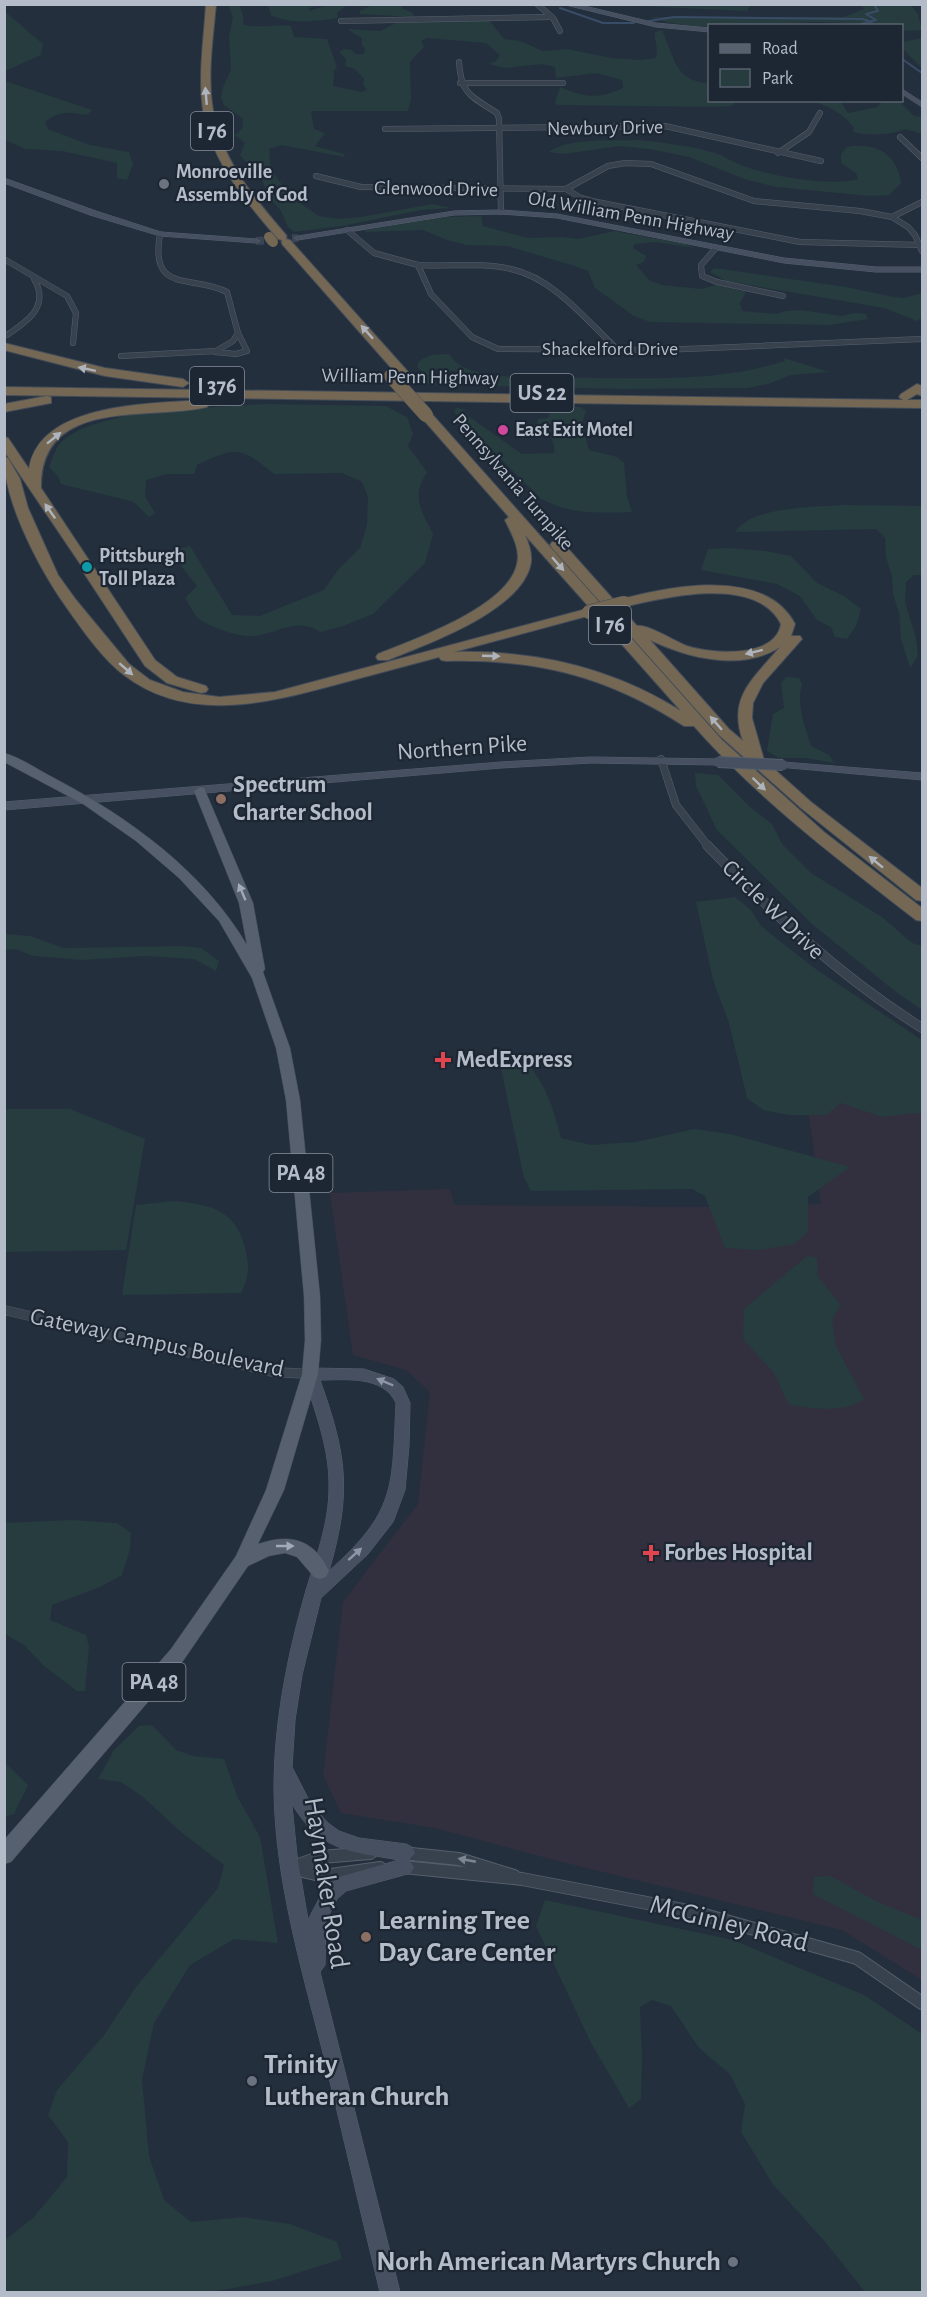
<svg xmlns="http://www.w3.org/2000/svg" width="927" height="2297" viewBox="0 0 927 2297" font-family="'Alegreya Sans',sans-serif">
	<rect width="100%" height="100%" fill="#242f3e"/>
	<!-- medical -->
	<path fill="#32303f" d="M805,1088L922,1091V1980L842,1930L558,1861L435,1828L341,1813L323,1775L343,1602L418,1504L430,1392L406,1370L353,1355L330,1193L450,1189L454,1205L705,1207L821,1204Z"/>
	<!-- green -->
	<g fill="#263c3f">
		<path d="M239,4L244,19L243,24C253,29 277,24 291,26L294,37L327,39L337,67L334,71L333,86L362,92L367,89L363,85L364,79L355,69L345,66L346,59L339,52L344,49L352,50L355,54H364L365,49L362,45V38L347,29L380,31L400,21L489,20L504,39L520,41L543,51L567,49L611,58L641,60L656,58C659,48 654,42 655,32L662,30C674,57 675,82 709,83L710,100L738,101L731,106L715,107L559,105L555,103L560,87C585,97 597,100 623,88L622,80L596,73L556,78L555,67L542,64L505,68L489,64L496,61L500,55L486,43L427,38L421,41L424,47L410,62L411,100L408,111H311L314,129L325,133L315,146L344,154L345,157L281,145L269,149L271,170L292,198L319,216L339,219L361,217L433,204L451,208L421,210L342,226L294,232L288,227L281,211L269,197L262,180L240,155L245,143L235,135L242,129L243,119L224,105L221,98L223,87L231,70L229,37L233,17L228,5Z"/>
		<path d="M268,5H319L309,8V11L328,5H347L337,13L338,18C317,21 291,25 271,15Z"/>
		<path d="M403,5L401,8L413,13L414,17L360,14V11L372,5Z"/>
		<path d="M618,5H750L747,11Z"/>
		<path d="M911,5L918,14L922,30L902,31V26C874,26 847,22 819,22C770,22 694,35 651,17H844L864,9L861,5Z"/>
		<path d="M4,11L43,44L41,55L5,71Z"/>
		<path d="M922,38V68L902,48V42Z"/>
		<path d="M5,81L92,110L87,115C70,112 59,110 45,122L48,129L90,145L129,152L133,164L127,180L117,178V163L62,151L25,149L5,140Z"/>
		<path d="M810,101H840L848,113L877,107L883,101H899L914,116L922,117V134L906,129C892,135 867,136 853,132L854,128C844,113 827,105 810,101Z"/>
		<path d="M640,140C666,143 693,146 718,154C727,158 735,163 744,166C769,176 833,187 858,179L856,173L841,163V154L847,147C875,142 897,153 901,183L889,195L870,196L776,187L747,180L689,157L649,149L619,146L564,154L549,152C569,137 615,141 640,140Z"/>
		<path d="M481,216L483,226L528,238L560,237L579,239L614,231L685,244L695,248L655,242L634,244L633,248L646,256L644,262L636,265L650,281L662,285L701,289L716,285L746,292L740,303L742,311L776,314L786,311L801,310L841,316L855,313L866,314L868,319L830,325L650,322L634,316L595,288L588,271L578,267L507,246L467,245L447,240L423,230L365,232L366,230L447,217Z"/>
		<path d="M714,268L846,287L893,297L904,298L922,293V318L917,321L884,308L726,281L710,272Z"/>
		<path d="M449,354C456,364 463,368 474,371C510,381 561,377 598,378C642,378 687,380 731,373C749,371 767,366 785,361L784,358L829,372L791,375L768,384L748,388L623,389L484,386L462,372L436,369L433,374L437,386L429,385L425,380L424,373L417,367L419,361L431,355Z"/>
		<path d="M265,404L386,406L407,417L413,434L408,446L427,472C411,497 421,510 433,534L425,563L373,614L343,626L320,632C295,616 277,635 252,636C238,637 209,627 198,618C193,613 189,604 185,598L197,586L181,566L178,549L190,546L232,615L260,616L324,590L338,570L360,548L367,524L368,497L362,482L342,473L274,474C241,446 235,447 197,465L194,474H167L146,480L145,496L155,513L149,517L134,502L61,484L58,476L49,467C53,457 56,445 65,439C105,407 214,408 265,404Z"/>
		<path d="M564,406L581,407L586,411L582,423L589,450L617,457L624,463L627,497L632,512C600,513 568,515 540,498L454,412L456,408L463,409L468,416L522,454L554,453C556,439 547,433 537,424L538,419L548,418L551,407Z"/>
		<path d="M845,505L922,506V575H914L906,582L905,602L916,638L918,656L910,668L901,639L899,613L893,594L892,577L886,557L885,538L876,529L735,532C751,506 817,507 845,505Z"/>
		<path d="M728,548L766,551L791,556L817,583L844,596L861,609L856,626L847,639L835,637L831,627L817,620L800,596L777,584L701,570L708,549Z"/>
		<path d="M787,677L799,678L802,684C796,706 805,725 811,746L829,755L834,763L806,758H779L767,751L773,714L784,708L781,683Z"/>
		<path d="M695,773L718,775L750,807L772,824L782,844L811,873L882,917L912,943L922,946V1010L896,992L812,924L717,830L696,786Z"/>
		<path d="M735,897L750,909L762,927L817,970L922,1040V1114L915,1113L882,1117L841,1103L826,1115H788L763,1110L747,1098L729,1023L713,980L696,902Z"/>
		<path d="M4,934L30,936L64,948L184,946L201,948L219,961L216,971L194,959L144,956L83,960L33,956L19,950L5,949Z"/>
		<path d="M526,1061C548,1089 552,1105 561,1138L591,1145L636,1142L694,1129L730,1134L850,1167L808,1197V1232L794,1244L759,1250L725,1248L705,1196L692,1189L531,1191L524,1178L500,1064Z"/>
		<path d="M70,1109L145,1139L126,1250L5,1252V1109Z"/>
		<path d="M173,1201C209,1204 236,1209 245,1248C250,1265 249,1277 241,1293L122,1295L136,1205Z"/>
		<path d="M807,1256L817,1258L818,1277L841,1305L832,1320L836,1346L864,1399C843,1414 813,1408 789,1405L774,1373L743,1339L744,1309Z"/>
		<path d="M71,1520L117,1523L131,1533L130,1549L122,1575L100,1587L52,1605L50,1620L86,1635L89,1647L85,1691H77L43,1665L24,1645L5,1634V1523Z"/>
		<path d="M152,1725L176,1750L193,1756L224,1759L238,1798L260,1837L278,1943L234,1939L190,1965L154,2023L142,2080L149,2156L164,2200L191,2222L243,2217L290,2224L337,2242L342,2259L272,2281L211,2292H5V2240L33,2218L67,2177L68,2142L48,2115L57,2090L104,2035L136,1987L218,1888L224,1865L181,1832L143,1797L121,1782L98,1779L114,1750L139,1726Z"/>
		<path d="M4,1762L28,1785L14,1814L5,1817Z"/>
		<path d="M830,1876L880,1903L922,1920V1950L813,1894L814,1877Z"/>
		<path d="M545,1900L733,1940L864,1995L922,2034V2292H865L827,2244L772,2183L741,2132L745,2104L730,2074L699,2048L671,2006L652,2000L640,2007L642,2056L641,2099L629,2108L591,2043L536,1926Z"/>
	</g>
	<g fill="none" stroke-linecap="round" stroke-linejoin="round">
		<!-- stream -->
		<g stroke="#394c67" stroke-width="2">
			<path d="M560,8L603,23H634"/>
			<path d="M649,21L674,17L862,19L872,22"/>
			<path d="M863,26L861,24L876,20L866,14L878,11L874,4"/>
			<path d="M902,59L922,73"/>
		</g>
		<!-- secondary-tunnel -->
		<path stroke="#3a4453" stroke-width="8" stroke-dasharray="8 4" stroke-linecap="butt" d="M256,241L298,238"/>
		<defs>
			<g id="street-far3">
				<path d="M537,4L553,18L560,31"/>
				<path d="M341,21L551,17"/>
				<path d="M459,62C461,95 471,96 497,113L499,119L501,212"/>
				<path d="M460,83H563"/>
				<path d="M385,129L665,126L821,161"/>
				<path d="M900,137L922,158"/>
				<path d="M778,153L809,132L820,113"/>
				<path d="M316,176L361,187L566,189L608,166L625,163L651,164L754,201L860,211L892,217L908,227L915,235L922,251"/>
				<path d="M566,189L581,198L592,201L800,242L922,245"/>
				<path d="M892,217L922,202"/>
				<path d="M347,230L374,253L418,265L431,294L472,337L498,349L661,350L922,339"/>
				<path d="M716,248L701,265L702,276L717,282L783,296"/>
				<path d="M4,259L67,296L76,313L73,343"/>
				<path d="M418,265C449,267 481,262 511,269C554,278 588,322 618,350"/>
				<path d="M7,335C28,321 50,306 34,279"/>
				<path d="M215,352L236,354L247,351L238,333"/>
				<path d="M121,356L216,351L233,341L238,333L227,292C193,274 149,295 160,234"/>
			</g>
			<path id="street-far2" d="M661,759L676,805L708,846"/>
			<g id="street-far1">
				<path d="M707,845C772,913 841,977 922,1028"/>
				<path d="M4,1310L273,1372L310,1374"/>
			</g>
			<g id="street">
				<path d="M402,1853L459,1859L514,1876"/>
				<path d="M403,1867L522,1879L694,1912L857,1958L922,2003"/>
				<path d="M290,1868L324,1876L380,1868"/>
				<path d="M290,1868L321,1857L370,1853"/>
			</g>
			<g id="secondary">
				<path d="M562,4H576L656,23L710,28V32L656,27Z"/>
				<path d="M902,89L922,102V107L902,94Z"/>
				<path d="M4,178L96,211L161,232L256,239L260,241L256,243L160,236L90,215L4,183Z"/>
				<path d="M501,210L557,214L784,258L876,267H922V272H876L784,263L557,218L501,214L454,215L298,240L294,238L298,236L454,211Z"/>
				<path d="M591,757L718,759L724,762L718,765L591,763L501,768L4,810V802L501,762Z"/>
				<path d="M783,762L922,773V780L779,767L777,765Z"/>
				<path d="M310,1368L364,1369L394,1379L403,1387L410,1403L409,1446L405,1490L393,1522L368,1554L321,1598L302,1675L295,1720L292,1767L311,1804L328,1823L339,1831L359,1838L406,1844L412,1847L415,1853L409,1860L414,1867L411,1873L346,1891L337,1899L326,1921L325,1965L320,1972L400,2292H380C360,2211 342,2129 322,2049C300,1963 275,1878 274,1789C274,1723 287,1657 305,1594C315,1559 329,1525 329,1488C330,1449 315,1411 303,1374L305,1370ZM320,1380C346,1380 383,1375 396,1403C392,1489 396,1511 329,1571C352,1492 347,1456 320,1380ZM292,1804C321,1852 349,1851 399,1860L335,1878L325,1887L308,1920L297,1855Z"/>
			</g>
			<path id="primary" d="M4,753C22,758 38,770 54,778C130,818 203,871 247,945L239,903L194,791L200,787L204,788L253,903L265,969L263,972L290,1048L300,1100L320,1296L321,1340L318,1374L284,1490L258,1544C290,1533 314,1539 329,1571L326,1577L320,1579L314,1577L297,1557L285,1553L269,1556L248,1566L183,1661L11,1862L4,1864V1840L171,1649L236,1556L266,1490L302,1374L305,1340L304,1296L286,1100L276,1048L252,978L219,921L179,878L136,841L83,804L4,762Z"/>
			<g id="highway">
				<path d="M206,4H216C213,39 207,75 213,110C221,159 254,198 286,235V239L290,240L409,373V379H401L282,244V240L278,239C246,202 211,161 203,110C198,75 204,39 206,4Z"/>
				<path d="M4,343L105,368L183,379L189,383L183,387L105,376L4,350Z"/>
				<path d="M917,384L922,386V396L917,394L907,400H922V408L4,395V387L903,400L899,397L901,394Z"/>
				<path d="M47,396L51,397V403L4,412V404Z"/>
				<path d="M203,400L209,404L207,407C149,421 40,396 41,488L155,660L177,677L206,686L208,689L206,692L201,693L167,683L145,666L82,570L83,568L4,451V437L8,438L29,469C39,402 152,404 203,400Z"/>
				<path d="M426,411L430,412L722,740L824,832L922,908V921L916,920C839,860 759,800 694,726H684C607,676 538,659 446,661L441,660L439,657C405,666 372,675 338,684C268,703 188,724 124,675C100,657 77,622 60,598C37,563 4,501 4,457L8,458L20,479L28,508L58,575L76,600L129,664L150,680L183,692L219,697L275,692L590,608L525,535C529,544 532,553 531,562C524,610 427,644 388,660H378L376,657L378,654C415,639 508,607 517,564C521,549 511,533 505,520L509,517L422,418L420,415L422,412ZM595,614L681,711C613,668 535,650 454,652Z"/>
				<path d="M557,541L562,542L637,626C648,624 674,641 687,646C712,654 775,659 781,624C756,575 666,597 624,607L617,603L619,600C670,586 765,567 795,624L791,636H800L802,639L763,683L753,703L752,718L764,760L811,802L922,888V901L916,900L801,808L719,735L552,548L550,545L552,542ZM650,640C688,658 741,672 780,647C754,678 727,697 743,741L729,729Z"/>
			</g>
		</defs>
		<!-- street-far3 casing -->
		<use href="#street-far3" stroke="#565f6c" stroke-width="6"/>
		<!-- street-far2 casing -->
		<use href="#street-far2" stroke="#565f6c" stroke-width="8"/>
		<!-- street-far1 casing -->
		<use href="#street-far1" stroke="#565f6c" stroke-width="10"/>
		<!-- street casing -->
		<use href="#street" stroke="#565f6c" stroke-width="14"/>
		<!-- secondary casing -->
		<use href="#secondary" stroke="#565f6c" stroke-width="1"/>
		<!-- primary casing -->
		<use href="#primary" stroke="#414a57" stroke-width="1"/>
		<!-- highway casing -->
		<use href="#highway" stroke="#434c59" stroke-width="2"/>
		<!-- street-far3 -->
		<use href="#street-far3" stroke="#38414e" stroke-width="5"/>
		<!-- street-far2 -->
		<use href="#street-far2" stroke="#38414e" stroke-width="7"/>
		<!-- street-far1 -->
		<use href="#street-far1" stroke="#38414e" stroke-width="9"/>
		<!-- street -->
		<use href="#street" stroke="#38414e" stroke-width="12"/>
		<!-- secondary -->
		<use href="#secondary" fill="#465061" fill-rule="evenodd"/>
		<!-- primary -->
		<use href="#primary" fill="#56606e" fill-rule="evenodd"/>
		<!-- highway -->
		<use href="#highway" fill="#746855" fill-rule="evenodd"/>
		<defs>
			<path id="secondary-bridge" d="M718,762L783,765"/>
			<path id="highway-bridge-far1" d="M269,237L273,242"/>
			<g id="highway-bridge">
				<path d="M391,376L426,415"/>
				<path d="M589,612L624,603"/>
			</g>
		</defs>
		<!-- secondary-bridge casing -->
		<use href="#secondary-bridge" stroke="#565f6c" stroke-width="12" stroke-linecap="butt"/>
		<!-- highway-bridge-far1 casing -->
		<use href="#highway-bridge-far1" stroke="#434c59" stroke-width="11" stroke-linecap="butt"/>
		<!-- highway-bridge casing -->
		<use href="#highway-bridge" stroke="#434c59" stroke-width="15" stroke-linecap="butt"/>
		<!-- secondary-bridge -->
		<use href="#secondary-bridge" stroke="#465061" stroke-width="10"/>
		<!-- highway-bridge-far1 -->
		<use href="#highway-bridge-far1" stroke="#746855" stroke-width="10"/>
		<!-- highway-bridge -->
		<use href="#highway-bridge" stroke="#746855" stroke-width="14"/>
	</g>
	<!-- one-way arrows -->
	<defs><path id="oneway-solid" d="M-6-.8H1V-3.2L6.5 0L1 3.2V.8H-6Z" transform="scale(1.5)"/></defs>
	<g fill="#aeb4bd">
		<use href="#oneway-solid" transform="translate(206 96) rotate(-95)"/>
		<use href="#oneway-solid" transform="translate(367 332) rotate(-132)"/>
		<use href="#oneway-solid" transform="translate(87 369) rotate(-168)"/>
		<use href="#oneway-solid" transform="translate(54 438) rotate(-39)"/>
		<use href="#oneway-solid" transform="translate(50 511) rotate(-125)"/>
		<use href="#oneway-solid" transform="translate(558 564) rotate(49)"/>
		<use href="#oneway-solid" transform="translate(754 652) rotate(166)"/>
		<use href="#oneway-solid" transform="translate(491 656) rotate(2)"/>
		<use href="#oneway-solid" transform="translate(126 669) rotate(41)"/>
		<use href="#oneway-solid" transform="translate(716 723) rotate(-131)"/>
		<use href="#oneway-solid" transform="translate(759 784) rotate(44)"/>
		<use href="#oneway-solid" transform="translate(876 862) rotate(-141)"/>
	</g>
	<g fill="#a1aab7">
		<use href="#oneway-solid" transform="translate(242 892) rotate(-113)"/>
		<use href="#oneway-solid" transform="translate(285 1546)"/>
	</g>
	<g fill="#8e96a5">
		<use href="#oneway-solid" transform="translate(385 1382) rotate(-157)"/>
		<use href="#oneway-solid" transform="translate(355 1554) rotate(-42)"/>
	</g>
	<use fill="#7c8592" href="#oneway-solid" transform="translate(467 1860) rotate(-169)"/>
	<!-- markers -->
	<g fill="#6b7280" stroke="#1d2633" stroke-width="2">
		<circle cx="164" cy="184" r="6"/>
		<circle cx="252" cy="2081" r="6"/>
		<circle cx="733" cy="2262" r="6"/>
	</g>
	<circle fill="#d1479c" stroke="#1d2633" stroke-width="2" cx="503" cy="430" r="6"/>
	<circle fill="#0f9aa8" stroke="#1d2633" stroke-width="2" cx="87" cy="567" r="6"/>
	<g fill="#8d6e63" stroke="#1d2633" stroke-width="2">
		<circle cx="221" cy="799" r="6"/>
		<circle cx="366" cy="1937" r="6"/>
	</g>
	<g fill="#e0444e" stroke="#1d2633" stroke-width="2">
		<path d="M440 1051h6v6h6v6h-6v6h-6v-6h-6v-6h6z"/>
		<path d="M648 1544h6v6h6v6h-6v6h-6v-6h-6v-6h6z"/>
	</g>
	<g text-anchor="middle" dominant-baseline="central" stroke-width="4.5" stroke-linejoin="round" paint-order="stroke">
		<!-- far-street labels -->
		<g font-size="20" fill="#b4bcc9" stroke="#1d2633">
			<text transform="translate(605 128) rotate(-1)">Newbury Drive</text>
			<text transform="translate(436 189) rotate(1)">Glenwood Drive</text>
			<text transform="translate(631 216) rotate(10)">Old William Penn Highway</text>
			<text x="610" y="349">Shackelford Drive</text>
			<text transform="translate(410 377) rotate(1)">William Penn Highway</text>
			<text transform="translate(513 482) rotate(49)">Pennsylvania Turnpike</text>
		</g>
		<!-- far-poi labels -->
		<g font-size="20" font-weight="bold" fill="#b4bcc9" stroke="#1d2633" text-anchor="start">
			<text x="176" y="172">Monroeville<tspan x="176" dy="23">Assembly of God</tspan></text>
			<text x="515" y="430">East Exit Motel</text>
			<text x="99" y="556">Pittsburgh<tspan x="99" dy="23">Toll Plaza</tspan></text>
		</g>
		<!-- shield labels -->
		<g fill="#1d2633" stroke="#878f9c" stroke-width="1.5">
			<rect x="191" y="112" width="42" height="38" rx="4.5"/>
			<rect x="190" y="367" width="54" height="38" rx="4.5"/>
			<rect x="510.5" y="374" width="63" height="38" rx="4.5"/>
			<rect x="589" y="606" width="42" height="38" rx="4.5"/>
			<rect x="269.5" y="1154" width="63" height="38" rx="4.5"/>
			<rect x="122.5" y="1663" width="63" height="38" rx="4.5"/>
		</g>
		<g font-size="22" font-weight="bold" fill="#b4bcc9">
			<text x="212" y="131">I 76</text>
			<text x="217" y="386">I 376</text>
			<text x="542" y="393">US 22</text>
			<text x="610" y="625">I 76</text>
			<text x="301" y="1173">PA 48</text>
			<text x="154" y="1682">PA 48</text>
		</g>
		<!-- street labels -->
		<g font-size="24" fill="#b4bcc9" stroke="#1d2633">
			<text transform="translate(462 748) rotate(-4)">Northern Pike</text>
			<text transform="translate(773 910) rotate(44)">Circle W Drive</text>
			<text transform="translate(157 1343) rotate(12)">Gateway Campus Boulevard</text>
		</g>
		<!-- poi labels -->
		<g font-size="24" font-weight="bold" fill="#b4bcc9" stroke="#1d2633" text-anchor="start">
			<text x="233" y="785">Spectrum<tspan x="233" dy="28">Charter School</tspan></text>
			<text x="456" y="1060">MedExpress</text>
			<text x="664" y="1553">Forbes Hospital</text>
		</g>
		<!-- near-street labels -->
		<g font-size="28" fill="#b4bcc9" stroke="#1d2633">
			<text transform="translate(326 1883) rotate(81)">Haymaker Road</text>
			<text transform="translate(729 1924) rotate(14)">McGinley Road</text>
		</g>
		<!-- near-poi labels -->
		<g font-size="28" font-weight="bold" fill="#b4bcc9" stroke="#1d2633" text-anchor="start">
			<text x="378" y="1921">Learning Tree<tspan x="378" dy="32">Day Care Center</tspan></text>
			<text x="264" y="2065">Trinity<tspan x="264" dy="32">Lutheran Church</tspan></text>
			<text x="721" y="2262" text-anchor="end">Norh American Martyrs Church</text>
		</g>
	</g>
	<!-- border -->
	<rect width="927" height="2297" fill="none" stroke="#b4bcc9" stroke-width="12"/>
	<!-- legend -->
	<rect x="708" y="24" width="195" height="78" fill="#1d2633" stroke="#59626f" stroke-width="1.5"/>
	<rect x="720" y="44" width="30" height="9" fill="#56606e" stroke="#59626f" stroke-width="1.5"/>
	<text x="762" y="54" font-size="18" fill="#b4bcc9">Road</text>
	<rect x="720" y="69" width="30" height="18" fill="#263c3f" stroke="#59626f" stroke-width="1.5"/>
	<text x="762" y="84" font-size="18" fill="#b4bcc9">Park</text>
</svg>
